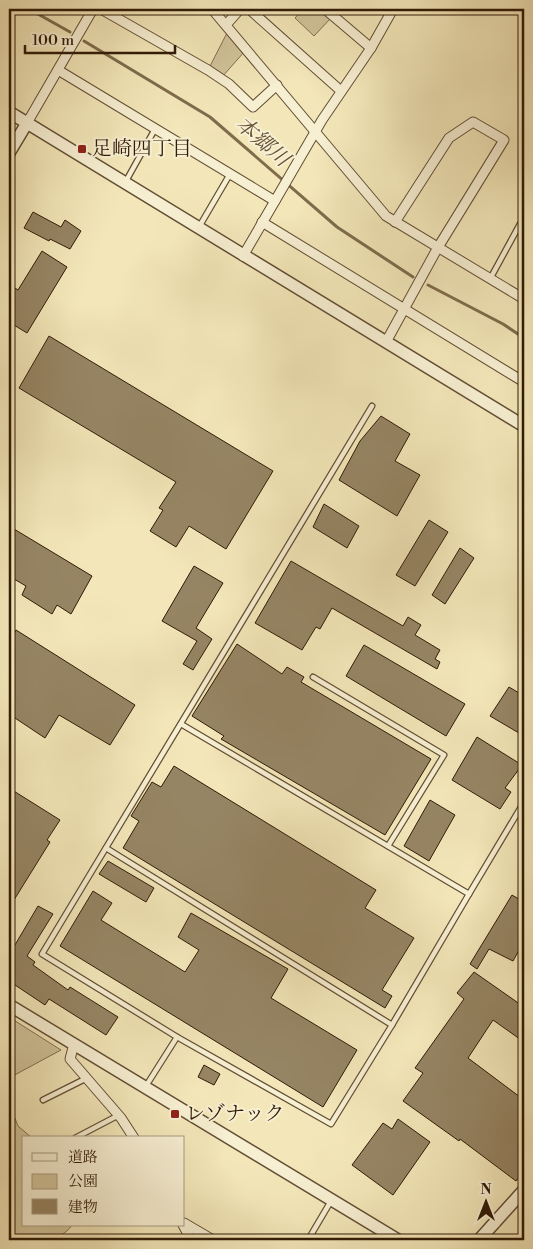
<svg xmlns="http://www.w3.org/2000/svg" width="533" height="1249" viewBox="0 0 533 1249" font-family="'Libre Bodoni','Noto Serif JP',serif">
	<rect width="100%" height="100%" fill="#f3e7b9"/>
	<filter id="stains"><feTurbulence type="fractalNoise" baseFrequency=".004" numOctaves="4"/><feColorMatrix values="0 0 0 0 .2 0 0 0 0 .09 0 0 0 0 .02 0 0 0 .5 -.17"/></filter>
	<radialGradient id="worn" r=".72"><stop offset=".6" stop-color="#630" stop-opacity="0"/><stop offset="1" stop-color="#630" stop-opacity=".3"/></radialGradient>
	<!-- green -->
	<g fill="#d2c49b" stroke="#827051">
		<path d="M303,9H321L331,18L314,36L295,18Z"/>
		<path d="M228,31L245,51L222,77L208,70Z"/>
		<path d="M9,1017L61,1050L9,1078Z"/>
		<path d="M9,1103L18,1126L32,1138H24V1225H72C59,1245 30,1240 9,1240Z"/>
	</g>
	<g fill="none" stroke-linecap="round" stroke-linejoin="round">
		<!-- stream -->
		<g stroke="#7e6c4d" stroke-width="3">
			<path d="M29,9L70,32"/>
			<path d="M84,41L210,117L337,227L413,277"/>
			<path d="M428,285L503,324L524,338"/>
		</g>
	</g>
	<!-- building -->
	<g fill="#968564" stroke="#311b07">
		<path d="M33,212L61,227L65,220L81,231L70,249L50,239L49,241L24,228Z"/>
		<path d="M42,251L67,267L27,333L9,322V284L18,290Z"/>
		<path d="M49,336L273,471L226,549L189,526L176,547L150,531L163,510L159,508L176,482L19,388Z"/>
		<path d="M381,416L410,434L395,461L420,475L397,516L339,480L360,441Z"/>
		<path d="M324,504L359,526L347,548L313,527Z"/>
		<path d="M429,520L448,532L415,586L396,575Z"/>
		<path d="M9,526L92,576L71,614L57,605L52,614L22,595L26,586L9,576Z"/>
		<path d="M460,548L474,558L445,604L432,595Z"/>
		<path d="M291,561L403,626L408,617L421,625L415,635L440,650L435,659L440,662L437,669L332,608L320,629L316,627L302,650L255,623Z"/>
		<path d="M194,566L223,583L196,628L212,639L193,670L183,664L197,641L162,621Z"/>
		<path d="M16,630L135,705L110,745L59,715L45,738L9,714V644Z"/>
		<path d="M237,644L282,674L287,667L304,677L301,682L431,759L385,835L221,739L224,736L192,716Z"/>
		<path d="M364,645L465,704L446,736L346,676Z"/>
		<path d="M509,687L524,696V736L490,716Z"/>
		<path d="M477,737L522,765L505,788L511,792L500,809L452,780Z"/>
		<path d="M174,766L376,890L365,908L414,938L382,990L392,996L385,1008L123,848L139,821L131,816L152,782L161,787Z"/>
		<path d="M9,788L60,820L47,840L50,842L9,908Z"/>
		<path d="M430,800L455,815L429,861L404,846Z"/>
		<path d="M108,861L154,888L146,902L99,874Z"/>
		<path d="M93,891L112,903L101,920L185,972L199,950L178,937L191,913L288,969L271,998L357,1050L323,1107L60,946Z"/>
		<path d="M512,895L524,902V941L513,961L489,949L477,969L470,964Z"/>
		<path d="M38,906L53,914L27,956L35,962L33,965L68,990L70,987L118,1017L106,1035L49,999L45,1005L9,981V955Z"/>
		<path d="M474,972L524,1007V1042L493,1020L468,1058L524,1100V1142L518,1151L524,1155V1171L516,1181L460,1139L459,1141L403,1101L423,1073L415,1068L464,999L457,993Z"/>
		<path d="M204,1065L220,1074L214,1085L198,1077Z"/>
		<path d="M398,1119L430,1142L393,1195L352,1165L383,1123L392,1129Z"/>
	</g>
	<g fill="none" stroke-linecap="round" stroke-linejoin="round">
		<defs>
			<g id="service">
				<path d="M126,181L155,129"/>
				<path d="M199,227L230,174"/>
				<path d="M490,279L520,224"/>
				<path d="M313,677L444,755L388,846"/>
				<path d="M181,724L469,894L524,802"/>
				<path d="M106,848L392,1025L331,1124L177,1037"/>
				<path d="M392,1025L469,894"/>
				<path d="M146,1086L177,1037L42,954L372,406"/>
				<path d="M43,1100L87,1078"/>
				<path d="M75,1138L119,1115"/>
				<path d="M308,1240L331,1201"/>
			</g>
			<g id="minor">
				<path d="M101,9L208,70L229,84L253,107L277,85"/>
				<path d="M212,9L386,216L524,299"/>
				<path d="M249,9L341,91"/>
				<path d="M325,9L371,48"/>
				<path d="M226,25L240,9"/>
				<path d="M58,70L275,201"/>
				<path d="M27,123L93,9"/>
				<path d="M262,222L524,382"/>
				<path d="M243,256L322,120L371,48L393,9"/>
				<path d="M386,342L437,249L504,140L473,122L449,138L395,222"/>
				<path d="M74,1044L70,1059L121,1118L134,1138"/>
				<path d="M184,1223L213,1240"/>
				<path d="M183,1225L191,1240"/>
			</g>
			<g id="tertiary">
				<path d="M9,112L524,426"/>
				<path d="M9,153L27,123"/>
				<path d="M9,1005L398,1240"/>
				<path d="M479,1240L524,1190"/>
			</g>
		</defs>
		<!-- service casing -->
		<use href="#service" stroke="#624e34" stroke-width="7"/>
		<!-- minor casing -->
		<use href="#minor" stroke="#624e34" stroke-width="11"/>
		<!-- tertiary casing -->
		<use href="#tertiary" stroke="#624e34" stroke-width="14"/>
		<!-- service -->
		<use href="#service" stroke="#f7efd2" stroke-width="4.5"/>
		<!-- minor -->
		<use href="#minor" stroke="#f7efd2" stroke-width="9"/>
		<!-- tertiary -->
		<use href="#tertiary" stroke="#f7efd2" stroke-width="11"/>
	</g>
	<!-- markers -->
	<g fill="#8f2418" stroke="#f7efd2" stroke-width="2">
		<rect x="77" y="144" width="10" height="10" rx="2.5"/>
		<rect x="170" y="1109" width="10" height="10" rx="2.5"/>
	</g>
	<g text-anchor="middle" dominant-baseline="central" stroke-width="4" stroke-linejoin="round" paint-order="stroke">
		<!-- poi labels -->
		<g font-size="20" fill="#311b07" stroke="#f7efd2" text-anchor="start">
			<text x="92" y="149">足崎四丁目</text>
			<text x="185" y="1114">レゾナック</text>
		</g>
		<!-- water labels -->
		<g font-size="21" font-style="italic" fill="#645136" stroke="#f7efd2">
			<text transform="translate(262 142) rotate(41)">本郷川</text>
		</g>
	</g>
	<!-- margin -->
	<rect width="533" height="1249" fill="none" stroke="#f3e7b9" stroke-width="30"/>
	<rect x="10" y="10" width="513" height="1229" fill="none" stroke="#311b07" stroke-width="2.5"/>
	<rect x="15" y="15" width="503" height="1219" fill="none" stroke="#311b07"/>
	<!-- legend -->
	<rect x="22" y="1136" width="162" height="90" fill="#f7efd2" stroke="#a89a81"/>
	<rect x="32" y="1153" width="25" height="8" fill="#f7efd2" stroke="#a89a81"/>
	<text x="68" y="1162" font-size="15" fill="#311b07">道路</text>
	<rect x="32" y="1174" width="25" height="15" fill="#d2c49b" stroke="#a89a81"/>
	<text x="68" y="1186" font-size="15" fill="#311b07">公園</text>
	<rect x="32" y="1199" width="25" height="15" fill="#968564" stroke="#a89a81"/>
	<text x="68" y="1212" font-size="15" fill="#311b07">建物</text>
	<!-- north arrow -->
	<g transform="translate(486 1202)" stroke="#f7efd2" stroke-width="4" paint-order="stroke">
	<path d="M0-4L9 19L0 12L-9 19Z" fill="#311b07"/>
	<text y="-8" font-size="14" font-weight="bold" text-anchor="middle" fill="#311b07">N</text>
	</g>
	<!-- scale -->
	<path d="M25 45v8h150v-8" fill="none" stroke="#311b07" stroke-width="2.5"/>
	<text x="32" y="45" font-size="15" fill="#311b07" stroke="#f7efd2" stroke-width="4" paint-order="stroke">100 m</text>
	<rect width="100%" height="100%" filter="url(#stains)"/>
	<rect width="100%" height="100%" fill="url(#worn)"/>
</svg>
